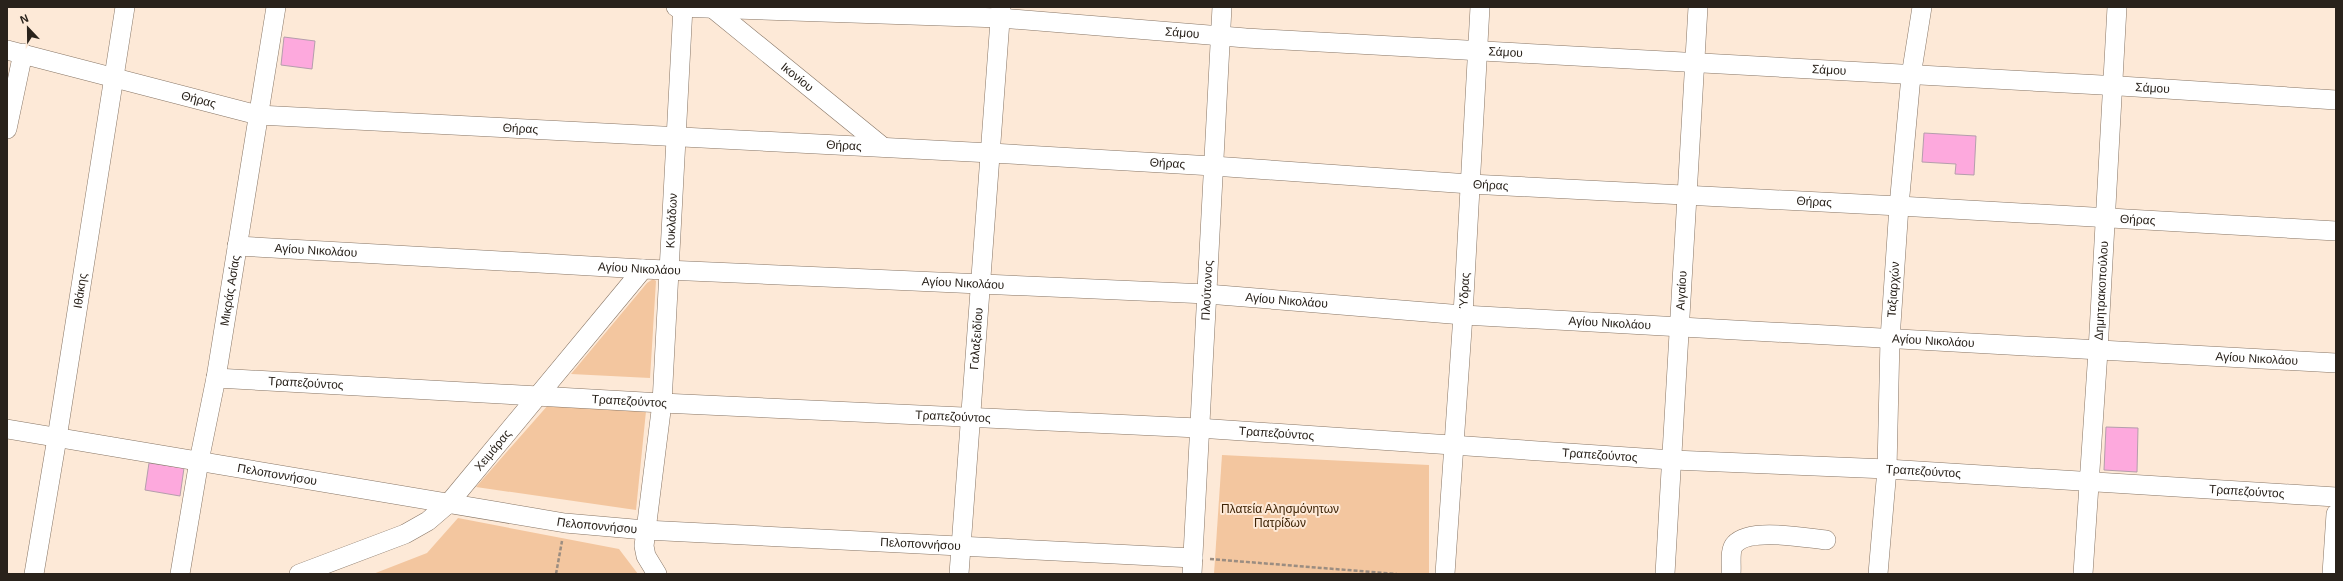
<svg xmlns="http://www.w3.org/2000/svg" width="2343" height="581" viewBox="0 0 2343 581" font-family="Helvetica,sans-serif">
	<rect width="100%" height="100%" fill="#fde9d7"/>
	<!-- green -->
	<g fill="#f3c69f">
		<path d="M653,279L656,281L650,378L571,374L647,283Z"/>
		<path d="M549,404L646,411L636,510L476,487Z"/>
		<path d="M1222,455L1429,465V574H1214Z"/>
		<path d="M458,518L619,549L638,574H373L427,553Z"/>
	</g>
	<!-- building -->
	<g fill="#fda9dd" stroke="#b59eac">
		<path d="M284,37L315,41L312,69L281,65Z"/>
		<path d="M1924,133L1976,136L1974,175L1955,174L1956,164L1922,162Z"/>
		<path d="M2106,427L2138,428L2137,472L2104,470Z"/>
		<path d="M149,463L184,468L180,496L145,490Z"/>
	</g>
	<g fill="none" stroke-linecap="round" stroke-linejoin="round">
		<defs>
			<g id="minor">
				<path id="s1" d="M676,7L1000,18L1246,38L2120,86L2336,100"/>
				<path id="s2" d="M711,7L883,147"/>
				<path id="s3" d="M7,50L258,115L991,153L1213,166L1470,184L1899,206L2336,231"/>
				<path d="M7,129L23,53"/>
				<path id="s4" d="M237,246L643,269L1207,294L1463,315L2336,363"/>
				<path id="s5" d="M216,378L662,403L1198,428L1673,460L1887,469L2336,497"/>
				<path id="s6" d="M7,429L565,523L645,530L1193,558"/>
				<path id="s7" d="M34,574L57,438L125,7"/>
				<path id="s8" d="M180,574L199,461L216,378L276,7"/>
				<path id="s9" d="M299,574L405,534L428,521L449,503L643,269"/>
				<path id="s10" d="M657,574L646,556L644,546L662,403L683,7"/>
				<path id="s11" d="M959,574L1001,7"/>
				<path id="s12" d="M1192,574L1222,7"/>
				<path id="s13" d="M1445,574L1463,315L1480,7"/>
				<path id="s14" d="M1665,574L1698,7"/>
				<path d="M1731,574C1732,565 1729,550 1735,544C1750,527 1805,538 1826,540"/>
				<path id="s15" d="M1878,574L1887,469L1890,339L1899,206L1911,76L1922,7"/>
				<path id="s16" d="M2083,574L2098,351L2117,7"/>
				<path d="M2332,574L2336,514"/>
			</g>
		</defs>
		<!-- minor casing -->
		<use href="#minor" stroke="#877565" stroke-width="20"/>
		<!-- path -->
		<g stroke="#9b8d81" stroke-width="2.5" stroke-dasharray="4 2" stroke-linecap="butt">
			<path d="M1210,559L1397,574"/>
			<path d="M556,574L562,541"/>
		</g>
		<!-- minor -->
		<use href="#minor" stroke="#fff" stroke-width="19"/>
	</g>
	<g text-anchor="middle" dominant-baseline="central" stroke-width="4" stroke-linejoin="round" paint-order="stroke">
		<!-- street labels -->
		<g font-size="12" fill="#29221b" stroke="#fde9d7">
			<text stroke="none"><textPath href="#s1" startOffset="507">Σάμου</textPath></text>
			<text stroke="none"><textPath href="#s1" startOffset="831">Σάμου</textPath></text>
			<text stroke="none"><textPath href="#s1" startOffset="1155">Σάμου</textPath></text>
			<text stroke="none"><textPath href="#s2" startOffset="111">Ικονίου</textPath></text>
			<text stroke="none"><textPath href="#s1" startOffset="1479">Σάμου</textPath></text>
			<text stroke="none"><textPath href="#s3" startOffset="198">Θήρας</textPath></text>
			<text stroke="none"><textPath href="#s3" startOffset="522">Θήρας</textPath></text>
			<text stroke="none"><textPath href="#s3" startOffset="846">Θήρας</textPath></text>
			<text stroke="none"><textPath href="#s3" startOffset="1170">Θήρας</textPath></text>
			<text stroke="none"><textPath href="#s3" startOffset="1494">Θήρας</textPath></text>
			<text stroke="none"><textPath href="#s3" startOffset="1818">Θήρας</textPath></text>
			<text stroke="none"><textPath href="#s3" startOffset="2142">Θήρας</textPath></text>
			<text stroke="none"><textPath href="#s10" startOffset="358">Κυκλάδων</textPath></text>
			<text stroke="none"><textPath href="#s4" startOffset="79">Αγίου Νικολάου</textPath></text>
			<text stroke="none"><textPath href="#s4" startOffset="403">Αγίου Νικολάου</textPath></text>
			<text stroke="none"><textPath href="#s4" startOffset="727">Αγίου Νικολάου</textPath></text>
			<text stroke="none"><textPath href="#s12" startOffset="284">Πλούτωνος</textPath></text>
			<text stroke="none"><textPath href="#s14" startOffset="284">Αιγαίου</textPath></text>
			<text stroke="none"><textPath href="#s15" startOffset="285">Ταξιαρχών</textPath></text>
			<text stroke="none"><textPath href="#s7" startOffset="287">Ιθάκης</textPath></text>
			<text stroke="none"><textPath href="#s8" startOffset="288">Μικράς Ασίας</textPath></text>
			<text stroke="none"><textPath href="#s13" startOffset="284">Ύδρας</textPath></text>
			<text stroke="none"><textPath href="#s16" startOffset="284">Δημητρακοπούλου</textPath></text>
			<text stroke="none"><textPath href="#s4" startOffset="1051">Αγίου Νικολάου</textPath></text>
			<text stroke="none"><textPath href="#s4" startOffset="1375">Αγίου Νικολάου</textPath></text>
			<text stroke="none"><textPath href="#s11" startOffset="236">Γαλαξειδίου</textPath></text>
			<text stroke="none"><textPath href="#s4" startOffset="1699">Αγίου Νικολάου</textPath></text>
			<text stroke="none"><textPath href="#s4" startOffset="2023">Αγίου Νικολάου</textPath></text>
			<text stroke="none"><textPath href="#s5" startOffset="90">Τραπεζούντος</textPath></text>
			<text stroke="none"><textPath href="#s5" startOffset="414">Τραπεζούντος</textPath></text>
			<text stroke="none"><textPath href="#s5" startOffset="738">Τραπεζούντος</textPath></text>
			<text stroke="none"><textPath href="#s5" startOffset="1062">Τραπεζούντος</textPath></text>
			<text stroke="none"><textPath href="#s9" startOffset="236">Χειμάρας</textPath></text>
			<text stroke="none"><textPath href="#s5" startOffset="1386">Τραπεζούντος</textPath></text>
			<text stroke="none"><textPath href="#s5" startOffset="1710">Τραπεζούντος</textPath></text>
			<text stroke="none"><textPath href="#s6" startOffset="274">Πελοποννήσου</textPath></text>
			<text stroke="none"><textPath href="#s5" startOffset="2034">Τραπεζούντος</textPath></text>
			<text stroke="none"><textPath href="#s6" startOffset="598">Πελοποννήσου</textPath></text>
			<text stroke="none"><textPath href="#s6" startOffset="922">Πελοποννήσου</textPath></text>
		</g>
		<!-- park labels -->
		<g font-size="12" fill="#3f2406" stroke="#fde9d7">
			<text x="1280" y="509">Πλατεία Αλησμόνητων<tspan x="1280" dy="14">Πατρίδων</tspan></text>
		</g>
	</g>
	<!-- border -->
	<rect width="2343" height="581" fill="none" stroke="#29221b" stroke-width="16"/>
	<!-- north arrow -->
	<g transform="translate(28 28) rotate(338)" stroke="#fde9d7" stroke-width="3" paint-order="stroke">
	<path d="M0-3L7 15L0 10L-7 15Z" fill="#29221b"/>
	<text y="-6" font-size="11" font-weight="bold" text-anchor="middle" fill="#29221b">N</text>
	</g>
</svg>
